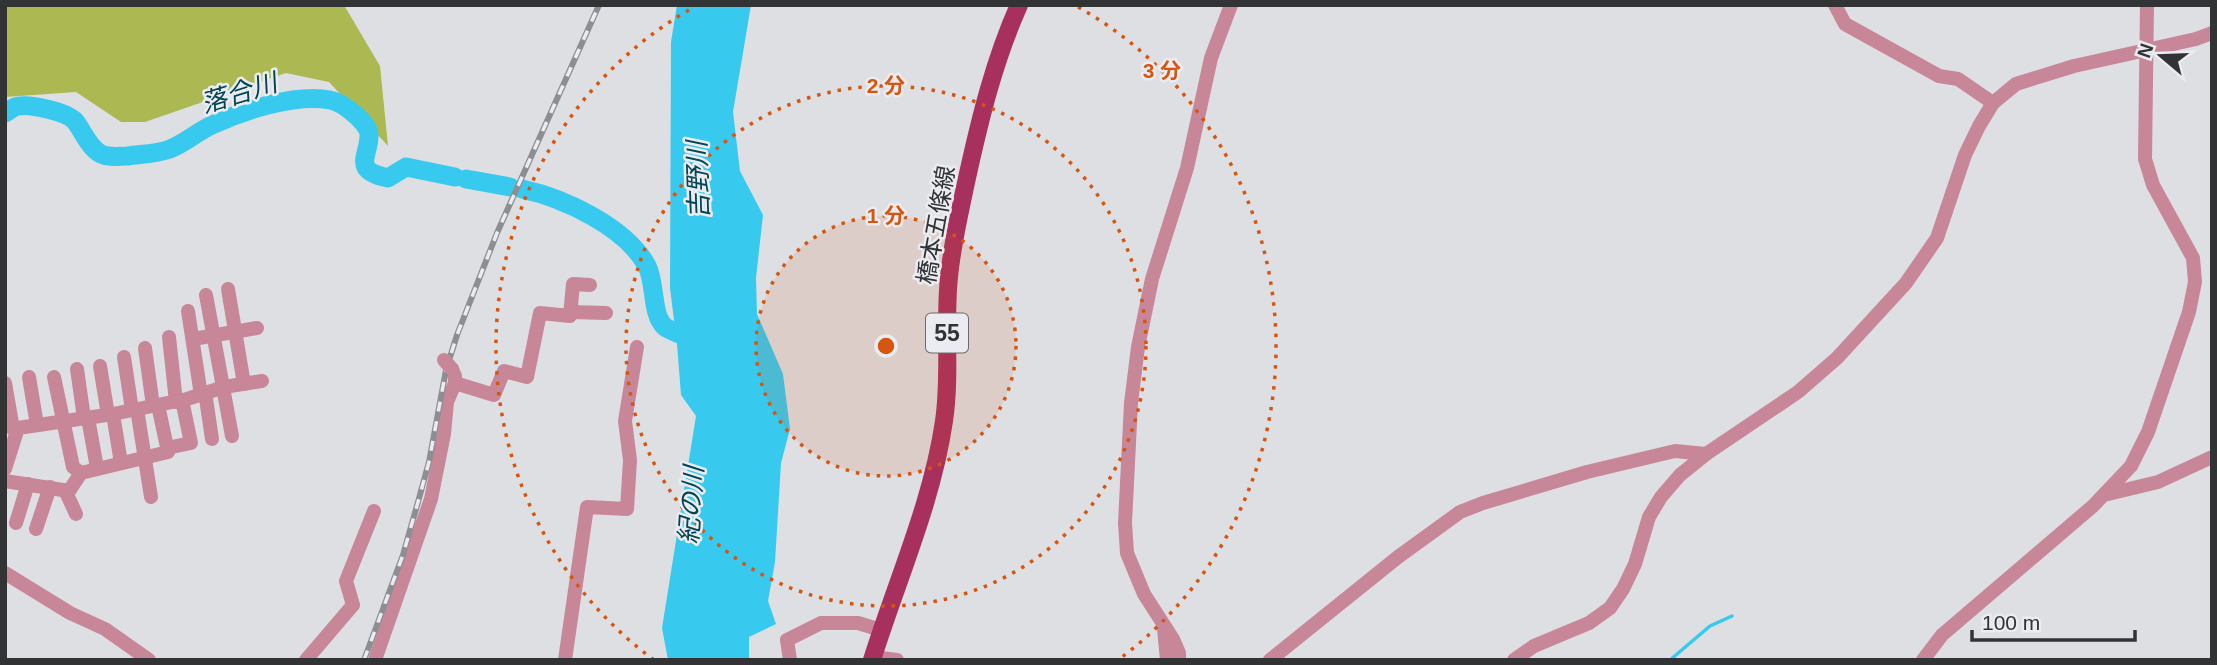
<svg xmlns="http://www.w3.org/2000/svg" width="2217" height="665" viewBox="0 0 2217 665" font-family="Arial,'Noto Sans JP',sans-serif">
	<rect width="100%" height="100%" fill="#dedfe3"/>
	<!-- forest -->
	<path fill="#acb953" d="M5,5H344L380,66L388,146L329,82L286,73L145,122H121L76,92L5,97Z"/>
	<!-- water -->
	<path fill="#37caee" d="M677,5H751L733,112L740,171L763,215L756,278L757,314L783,374L790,429L781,463L775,562L768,601L776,624L749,637V660H668L662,628L696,416L681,395L677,344L670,288L671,42Z"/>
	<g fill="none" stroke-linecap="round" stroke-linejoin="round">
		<!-- stream -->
		<path stroke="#37caee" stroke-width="3.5" d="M1670,660L1710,626L1732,616"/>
		<!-- river -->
		<g stroke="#37caee" stroke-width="19">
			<path d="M5,113C9,111 14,106 19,106C31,104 67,112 75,121C83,131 89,148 101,154C109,158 119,156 128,156C141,154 157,154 170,149C185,143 197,132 212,125C242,111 296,93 330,100C342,102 368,122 369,134C370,156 350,170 388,178L406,167L455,177"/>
			<path d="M466,179L510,187"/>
			<path d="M522,189C564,198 626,227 647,266C656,283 651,315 665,327C674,333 689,337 700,342"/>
		</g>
		<!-- minor -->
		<g stroke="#c88699" stroke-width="14">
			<path d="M1835,5L1845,24L1939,76L1958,79L1993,103"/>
			<path d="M228,289L244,384"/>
			<path d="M206,295L232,436"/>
			<path d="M188,311L201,395"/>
			<path d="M571,312L606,313"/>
			<path d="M169,337L176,402"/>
			<path d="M193,339L257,328"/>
			<path d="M145,348L153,406"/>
			<path d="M124,357L132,410"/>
			<path d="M100,366L108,415"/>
			<path d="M77,369L84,418"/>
			<path d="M29,377L37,425"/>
			<path d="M54,377L73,467L81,473"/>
			<path d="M5,383L13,429"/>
			<path d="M455,383L494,395L504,371L527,377L540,313L570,316L573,284L590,285"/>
			<path d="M205,392L212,439"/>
			<path d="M137,409L151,497"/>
			<path d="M113,414L121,463"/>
			<path d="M88,418L97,468"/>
			<path d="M167,448L191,443L182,400"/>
			<path d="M5,469L18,428L113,414L187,399L224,387L262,381"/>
			<path d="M5,481L69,491L81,473L168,452L158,405"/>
			<path d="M65,490L76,514"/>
			<path d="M2108,494L2158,482L2212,457"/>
			<path d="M16,523L28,484"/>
			<path d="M36,529L50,487"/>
			<path d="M5,573L70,613L105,629L149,660"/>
			<path d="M1164,629L1167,660"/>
			<path d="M873,657L897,660"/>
			<path d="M306,660L353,605L346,581L374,511"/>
			<path d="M375,660L431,499L444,434L447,402L455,383V376L452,369"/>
			<path d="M565,660L587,507L627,509L630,460L625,421L637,347"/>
			<path d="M790,660L787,640L821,623H858L881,630"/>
			<path d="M1179,660V653L1173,639L1144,594L1127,553L1125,523L1131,403L1138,347L1152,279L1187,168L1211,58L1231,5"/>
			<path d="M1270,660L1398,557L1460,512L1483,503L1587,472L1675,451L1706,454"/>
			<path d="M1514,660L1534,646L1589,623L1610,608L1623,589L1635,564L1649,517L1661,497L1680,475L1706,454L1798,392L1837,358L1906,283L1937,238L1965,155L1979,126L1993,103L2016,84L2074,66L2196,39L2212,33"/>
			<path d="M1923,660L1942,635L2093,506L2131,466L2148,432L2189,312L2195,282L2193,258L2153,185L2145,159L2147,5"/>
		</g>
		<!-- major -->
		<path stroke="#a8305e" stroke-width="18" d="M872,660C897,580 932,503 944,421C951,374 944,325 949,277C952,244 960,211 967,178C980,119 994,61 1019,5"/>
		<defs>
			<path id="rail" d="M364,660L403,555L418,502L429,462L446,370L457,335L497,233L599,5"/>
		</defs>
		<!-- rail casing -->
		<use href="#rail" stroke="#8d8e91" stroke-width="6"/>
		<!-- rail -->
		<use href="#rail" stroke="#ebecf1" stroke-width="3.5" stroke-dasharray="10" stroke-linecap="butt"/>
		<!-- minor-bridge -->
		<path stroke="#c88699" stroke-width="14" d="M444,360L452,369"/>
	</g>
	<!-- distance rings -->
	<circle cx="886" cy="346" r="130" fill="#d65510" fill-opacity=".12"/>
	<g fill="none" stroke="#d65510" stroke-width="3.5" stroke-dasharray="3.5 7">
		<circle cx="886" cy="346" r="130"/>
		<circle cx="886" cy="346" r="260"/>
		<path d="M654 660A390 390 0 0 1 694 7M1078 7A390 390 0 0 1 1118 660"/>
	</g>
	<g text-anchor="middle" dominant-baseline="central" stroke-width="5" stroke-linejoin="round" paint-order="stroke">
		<!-- shield labels -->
		<rect fill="#ebecf1" stroke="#6a6a6d" stroke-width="2" x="926" y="313.5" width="42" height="39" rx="5"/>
		<g font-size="23" font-weight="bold" fill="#323334">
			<text x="947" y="333">55</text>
		</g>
		<!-- street labels -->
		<g font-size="24" fill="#323334" stroke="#ebecf1">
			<text transform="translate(936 225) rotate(-80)">橋本五條線</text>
		</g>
		<!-- water labels -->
		<g font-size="26" font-style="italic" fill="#044553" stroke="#ebecf1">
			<text transform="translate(239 93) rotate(-17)">落合川</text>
			<text transform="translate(698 180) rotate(-92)">吉野川</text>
			<text transform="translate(691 505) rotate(-86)">紀の川</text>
		</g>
	</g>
	<circle cx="886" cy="346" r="10" fill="#d65510" stroke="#ebecf1" stroke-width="3.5"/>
	<g font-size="21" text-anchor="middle" font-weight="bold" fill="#d65510" stroke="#ebecf1" stroke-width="5" stroke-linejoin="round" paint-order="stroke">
		<text x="1162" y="78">3 分</text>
		<text x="886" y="93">2 分</text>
		<text x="886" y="223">1 分</text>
	</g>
	<!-- border -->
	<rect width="2217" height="665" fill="none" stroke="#323334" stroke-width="14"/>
	<!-- north arrow -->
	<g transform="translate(2161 56) rotate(289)" stroke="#ebecf1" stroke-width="5" paint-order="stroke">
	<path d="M0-5L12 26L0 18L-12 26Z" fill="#323334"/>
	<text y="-10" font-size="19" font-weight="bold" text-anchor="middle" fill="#323334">N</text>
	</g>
	<!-- scale -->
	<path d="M1972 630v10h163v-10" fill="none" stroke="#323334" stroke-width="3.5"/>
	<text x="1982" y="630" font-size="21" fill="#323334" stroke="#ebecf1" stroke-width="5" paint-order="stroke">100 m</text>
</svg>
